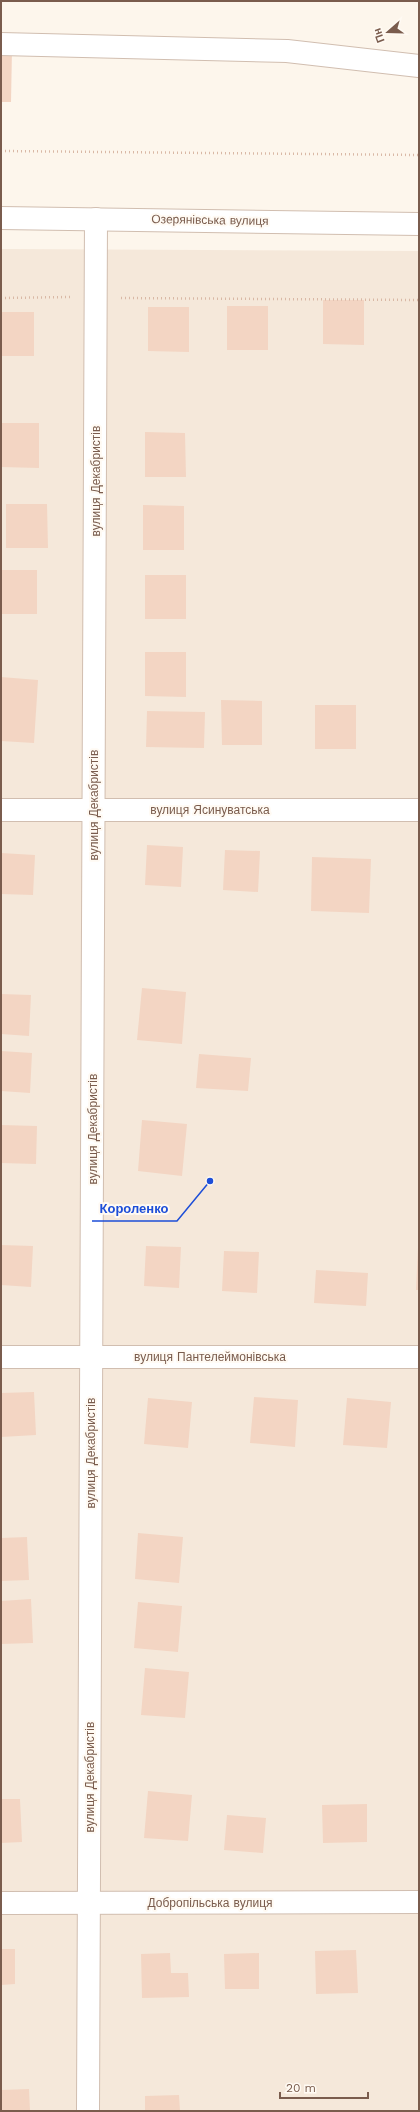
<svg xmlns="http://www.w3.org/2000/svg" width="420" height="2112" viewBox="0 0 420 2112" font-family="'Work Sans',sans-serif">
	<rect width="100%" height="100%" fill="#fdf6ec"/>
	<!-- residential -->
	<path fill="#f5e8da" d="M1,249L419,251V2111H1Z"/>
	<!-- building -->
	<g fill="#f3d5c3">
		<path d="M1,49H12L11,102H1Z"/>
		<path d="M323,300H364V345L323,344Z"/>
		<rect x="227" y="306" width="41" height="44"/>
		<path d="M148,307H189V352L148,351Z"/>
		<rect x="1" y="312" width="33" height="44"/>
		<path d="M1,423H39V468L1,467Z"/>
		<path d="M145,432L185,433L186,477H145Z"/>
		<path d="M6,504H47L48,548H6Z"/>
		<path d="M143,505L184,506V550H143Z"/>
		<rect x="1" y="570" width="36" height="44"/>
		<rect x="145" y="575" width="41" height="44"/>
		<path d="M145,652H186V697L145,696Z"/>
		<path d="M1,677L38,680L34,743L1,741Z"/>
		<path d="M221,700L262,701V745H222Z"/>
		<rect x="315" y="705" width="41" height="44"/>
		<path d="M147,711L205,712L204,748L146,747Z"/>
		<path d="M147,845L183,847L181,887L145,885Z"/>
		<path d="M225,850L260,851L258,892L223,890Z"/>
		<path d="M1,853L35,855L33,895L1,894Z"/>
		<path d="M312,857L371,859L369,913L311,911Z"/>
		<path d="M142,988L186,992L182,1044L137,1040Z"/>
		<path d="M1,994L31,995L29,1036L1,1034Z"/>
		<path d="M1,1051L32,1053L30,1093L1,1091Z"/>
		<path d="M199,1054L251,1058L248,1091L196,1088Z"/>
		<path d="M142,1120L187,1124L182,1176L138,1171Z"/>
		<path d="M1,1125L37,1126L36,1164L1,1163Z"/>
		<path d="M1,1245L33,1246L31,1287L1,1285Z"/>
		<path d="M146,1246L181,1247L179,1288L144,1286Z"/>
		<path d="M418,1248H419V1290H416Z"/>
		<path d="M224,1251L259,1252L257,1293L222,1291Z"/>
		<path d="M316,1270L368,1273L366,1306L314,1303Z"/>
		<path d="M34,1392L36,1435L1,1437V1393Z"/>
		<path d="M254,1397L298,1400L295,1447L250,1443Z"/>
		<path d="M148,1398L192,1402L188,1448L144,1444Z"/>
		<path d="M347,1398L391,1402L387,1448L343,1445Z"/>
		<path d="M138,1533L183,1537L179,1583L135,1579Z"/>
		<path d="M27,1537L29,1580L1,1581V1538Z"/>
		<path d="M31,1599L33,1643L1,1644V1601Z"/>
		<path d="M138,1602L182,1606L178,1652L134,1648Z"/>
		<path d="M145,1668L189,1672L185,1718L141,1715Z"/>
		<path d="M148,1791L192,1795L188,1841L144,1838Z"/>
		<path d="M1,1799H20L22,1842L1,1843Z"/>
		<path d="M367,1804V1842L323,1843L322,1805Z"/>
		<path d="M227,1815L266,1818L263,1853L224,1850Z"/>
		<path d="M1,1949H15V1984L1,1985Z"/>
		<path d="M356,1950L358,1993L316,1994L315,1951Z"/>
		<path d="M170,1953L171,1973H188L189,1997L142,1998L141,1954Z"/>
		<path d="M259,1953V1989H225L224,1954Z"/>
		<path d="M29,2089L30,2111H1V2090Z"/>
		<path d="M179,2095L180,2111H145V2096Z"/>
	</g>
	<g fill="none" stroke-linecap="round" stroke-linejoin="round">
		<defs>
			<g id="minor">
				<path d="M1,44L287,51L419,66"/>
				<path d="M1,218L419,224"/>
				<path d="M1,810H419"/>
				<path d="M1,1357H419"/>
				<path d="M1,1903L419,1902"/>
				<path d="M88,2111L96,219"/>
			</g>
		</defs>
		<!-- minor casing -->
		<use href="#minor" stroke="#d1beb0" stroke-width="24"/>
		<!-- path -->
		<g stroke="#d9b8a5" stroke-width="2.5" stroke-dasharray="1 3" stroke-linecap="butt">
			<path d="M1,151L419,155"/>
			<path d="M1,298L70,297"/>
			<path d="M121,298L419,300"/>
		</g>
		<!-- minor -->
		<use href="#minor" stroke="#fff" stroke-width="22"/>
	</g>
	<g text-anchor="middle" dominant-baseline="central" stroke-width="4" stroke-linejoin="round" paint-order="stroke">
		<!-- street labels -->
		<g font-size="12" fill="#7a5c4d" stroke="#fffaf3">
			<text transform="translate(210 220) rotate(1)">Озерянівська вулиця</text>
			<text transform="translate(96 481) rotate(-90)">вулиця Декабристів</text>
			<text transform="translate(94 805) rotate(-90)">вулиця Декабристів</text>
			<text x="210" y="810">вулиця Ясинуватська</text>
			<text transform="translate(93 1129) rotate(-90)">вулиця Декабристів</text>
			<text x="210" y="1357">вулиця Пантелеймонівська</text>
			<text transform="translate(91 1453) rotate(-90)">вулиця Декабристів</text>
			<text transform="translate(90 1777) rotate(-90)">вулиця Декабристів</text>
			<text x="210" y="1903">Добропільська вулиця</text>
		</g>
	</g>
	<!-- callouts -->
	<path fill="none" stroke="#1d4ed8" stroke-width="1.5" d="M210 1181L177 1221H92"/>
	<circle fill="#1d4ed8" stroke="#fffaf3" stroke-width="1.5" cx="210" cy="1181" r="4"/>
	<g font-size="13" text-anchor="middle" font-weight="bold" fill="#1d4ed8" stroke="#fffaf3" stroke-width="4" stroke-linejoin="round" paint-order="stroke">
		<text x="134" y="1213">Короленко</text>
	</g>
	<!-- border -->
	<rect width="420" height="2112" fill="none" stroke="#7a5c4d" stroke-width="4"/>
	<!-- north arrow -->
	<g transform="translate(388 32) rotate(250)" stroke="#fffaf3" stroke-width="3" paint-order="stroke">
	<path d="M0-3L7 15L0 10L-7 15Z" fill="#7a5c4d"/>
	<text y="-6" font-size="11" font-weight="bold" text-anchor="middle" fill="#7a5c4d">Пн</text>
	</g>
	<!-- scale -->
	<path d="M280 2092v6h88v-6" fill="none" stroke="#7a5c4d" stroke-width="2"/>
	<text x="286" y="2092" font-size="12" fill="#7a5c4d" stroke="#fffaf3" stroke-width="3" paint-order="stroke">20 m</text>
</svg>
